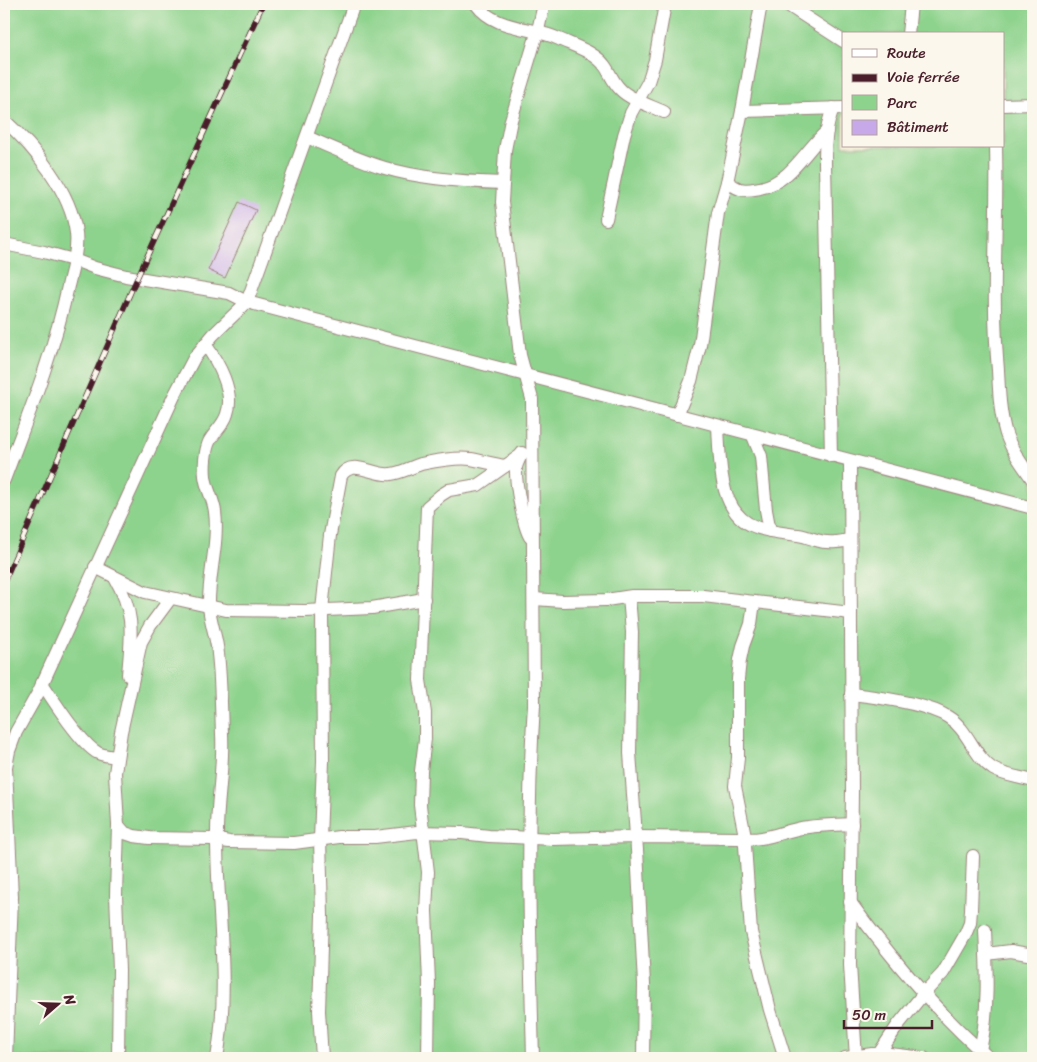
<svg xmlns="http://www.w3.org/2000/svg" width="1037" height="1062" viewBox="0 0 1037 1062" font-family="Sriracha,sans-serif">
	<rect width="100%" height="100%" fill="#fbf7ec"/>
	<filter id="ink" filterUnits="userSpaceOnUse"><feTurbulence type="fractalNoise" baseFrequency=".02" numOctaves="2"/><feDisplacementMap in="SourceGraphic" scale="10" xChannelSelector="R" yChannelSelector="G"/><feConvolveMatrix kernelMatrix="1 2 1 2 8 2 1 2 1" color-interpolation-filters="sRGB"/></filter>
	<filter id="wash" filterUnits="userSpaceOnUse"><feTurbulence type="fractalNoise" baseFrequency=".0096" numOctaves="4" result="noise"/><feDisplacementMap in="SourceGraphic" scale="20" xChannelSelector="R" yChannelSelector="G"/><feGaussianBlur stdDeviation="1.12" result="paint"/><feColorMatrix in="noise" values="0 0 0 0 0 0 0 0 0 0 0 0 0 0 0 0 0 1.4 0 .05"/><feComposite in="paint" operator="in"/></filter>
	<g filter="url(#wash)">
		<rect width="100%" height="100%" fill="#efe8cd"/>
		<!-- green -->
		<path fill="#8ed38d" stroke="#6c795c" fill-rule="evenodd" d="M4,4H1033V1058H4ZM843,34H1003V146H843Z"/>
		<g id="blocks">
			<!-- building -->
			<path fill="#c7a9e9" d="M239,202L256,210L225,278L208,270Z"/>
		</g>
	</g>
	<g filter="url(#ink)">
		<use href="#blocks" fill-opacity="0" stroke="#9c847c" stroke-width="1"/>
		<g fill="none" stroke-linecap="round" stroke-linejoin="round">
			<defs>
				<g id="street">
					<path d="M476,4C496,31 531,26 559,39C574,46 595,52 605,66C610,73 613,82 620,89C629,99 651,106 664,112"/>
					<path d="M786,4L843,41"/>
					<path d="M908,34L911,4"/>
					<path d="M1003,105L1033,104"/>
					<path d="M742,111L843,108"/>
					<path d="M4,120C34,147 71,191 76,233C78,251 72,269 68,286C54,352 28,416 4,480"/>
					<path d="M307,137C332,148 358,160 385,168C422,179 464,182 503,183"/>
					<path d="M996,146C998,221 991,295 998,370C999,392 1000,414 1006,434C1012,451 1023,466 1033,480"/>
					<path d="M727,182C731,184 736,188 740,189C746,191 754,189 760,188C792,181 804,151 827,131"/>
					<path d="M606,219L624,135L631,113L648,82L655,60L665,4"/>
					<path d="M4,244L44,252L77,261L95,268L126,276L229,293L247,302L354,4"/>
					<path d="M205,344C218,362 235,392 227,414C224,425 214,432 209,442C205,451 204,466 205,476C206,488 214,500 215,512C219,543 208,575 209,606C210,622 217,638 218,654C221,680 221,708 222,734C224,769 216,804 217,839C217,912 230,985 217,1058"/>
					<path d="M677,415L691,381L700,345L718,213L727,182L742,111L761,4"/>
					<path d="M718,426C720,460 718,514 756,527C769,532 784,533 798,535C805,536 810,538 816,540C828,544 839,542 850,540"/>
					<path d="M753,436L761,456L766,510L770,531"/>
					<path d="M522,453C520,457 517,463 516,467C515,482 523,525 530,537"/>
					<path d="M831,456L825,163C825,143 826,126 833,108"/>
					<path d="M850,461L852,792L850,965L856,1058"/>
					<path d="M95,567L145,592L226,610L305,611L372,608L424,599"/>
					<path d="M115,578C136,614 131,636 128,675"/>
					<path d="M629,597L632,632L630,753L637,850L644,984L643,1058"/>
					<path d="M534,599L563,601L606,600L632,596H703L851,613"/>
					<path d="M754,602L751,624L743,646L740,660L738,679V758L735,786L744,831L751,932L770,1010L785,1058"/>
					<path d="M42,683C53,700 81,744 98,753C104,756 111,756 117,757"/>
					<path d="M851,694C878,697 926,703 948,717C969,730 973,756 993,769C1005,776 1020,777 1033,781"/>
					<path d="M118,825L125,833L134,836L149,838L212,839L229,842L294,843L339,837H375L417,832L462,833L489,836L553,839L636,837L739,838C767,842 782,830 808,827C822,825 837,825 852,824"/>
					<path d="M850,902C891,958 937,1013 989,1058"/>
					<path d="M986,954L1011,951L1033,955"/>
					<path d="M980,1050C989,1010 987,971 985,930"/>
					<path d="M6,1058L12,897L6,767L9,751L16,732L38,693L174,396L194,358L213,335L247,302L1033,508"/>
					<path d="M118,1058L119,970L116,895L118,825L115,773L121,732L141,642L150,626L170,599"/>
					<path d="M322,1058L319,1011L322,915L320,839L323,761L322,610L330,535L341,476C352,457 375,477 391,474C401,473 411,467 421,464C436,461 455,457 471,459C482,461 493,464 505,466"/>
					<path d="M428,1058L429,983L426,911L428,872L420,805L421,771L425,739V713L420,680L427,507L441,495L449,490L478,485L521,455"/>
					<path d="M533,1058C530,941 526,823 534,705L532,399L520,355L502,202L505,150L511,120L538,30L544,4"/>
					<path d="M845,1058L872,1054H890L924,1058"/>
					<path d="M876,1058L898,1025L924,993L943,973L965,935L970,923L971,910L973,856"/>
				</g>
			</defs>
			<!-- street casing -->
			<use href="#street" stroke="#9c847c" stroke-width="14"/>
			<!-- street -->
			<use href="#street" stroke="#fff" stroke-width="12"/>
			<defs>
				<path id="rail" d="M4,582L133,287L263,4"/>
			</defs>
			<!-- rail casing -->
			<use href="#rail" stroke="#4a1f2b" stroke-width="5.5"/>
			<!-- rail -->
			<use href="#rail" stroke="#fbf7ec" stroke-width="4" stroke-dasharray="11" stroke-linecap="butt"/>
		</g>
	</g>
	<!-- margin -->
	<rect width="1037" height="1062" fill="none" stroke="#fbf7ec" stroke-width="20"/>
	<!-- legend -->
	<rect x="842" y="32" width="162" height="115" fill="#fbf7ec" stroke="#b4a19f"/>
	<rect x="852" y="49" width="25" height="8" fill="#ffffff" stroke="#b4a19f"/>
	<text x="887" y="58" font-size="15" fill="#4a1f2b">Route</text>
	<rect x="852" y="74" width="25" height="8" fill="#4a1f2b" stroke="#b4a19f"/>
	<text x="887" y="82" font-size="15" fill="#4a1f2b">Voie ferrée</text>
	<rect x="852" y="95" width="25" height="15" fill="#8ed38d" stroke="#b4a19f"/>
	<text x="887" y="108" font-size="15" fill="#4a1f2b">Parc</text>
	<rect x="852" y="120" width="25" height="15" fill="#c7a9e9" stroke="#b4a19f"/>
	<text x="887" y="132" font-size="15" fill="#4a1f2b">Bâtiment</text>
	<!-- north arrow -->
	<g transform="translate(58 1004) rotate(70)" stroke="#fbf7ec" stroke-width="4" paint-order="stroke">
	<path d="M0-4L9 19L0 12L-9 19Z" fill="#4a1f2b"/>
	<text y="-8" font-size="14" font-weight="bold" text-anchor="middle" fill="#4a1f2b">N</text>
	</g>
	<!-- scale -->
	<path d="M844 1020v8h88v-8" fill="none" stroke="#4a1f2b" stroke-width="2.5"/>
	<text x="852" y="1020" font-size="15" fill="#4a1f2b" stroke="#fbf7ec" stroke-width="4" paint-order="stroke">50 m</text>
</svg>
